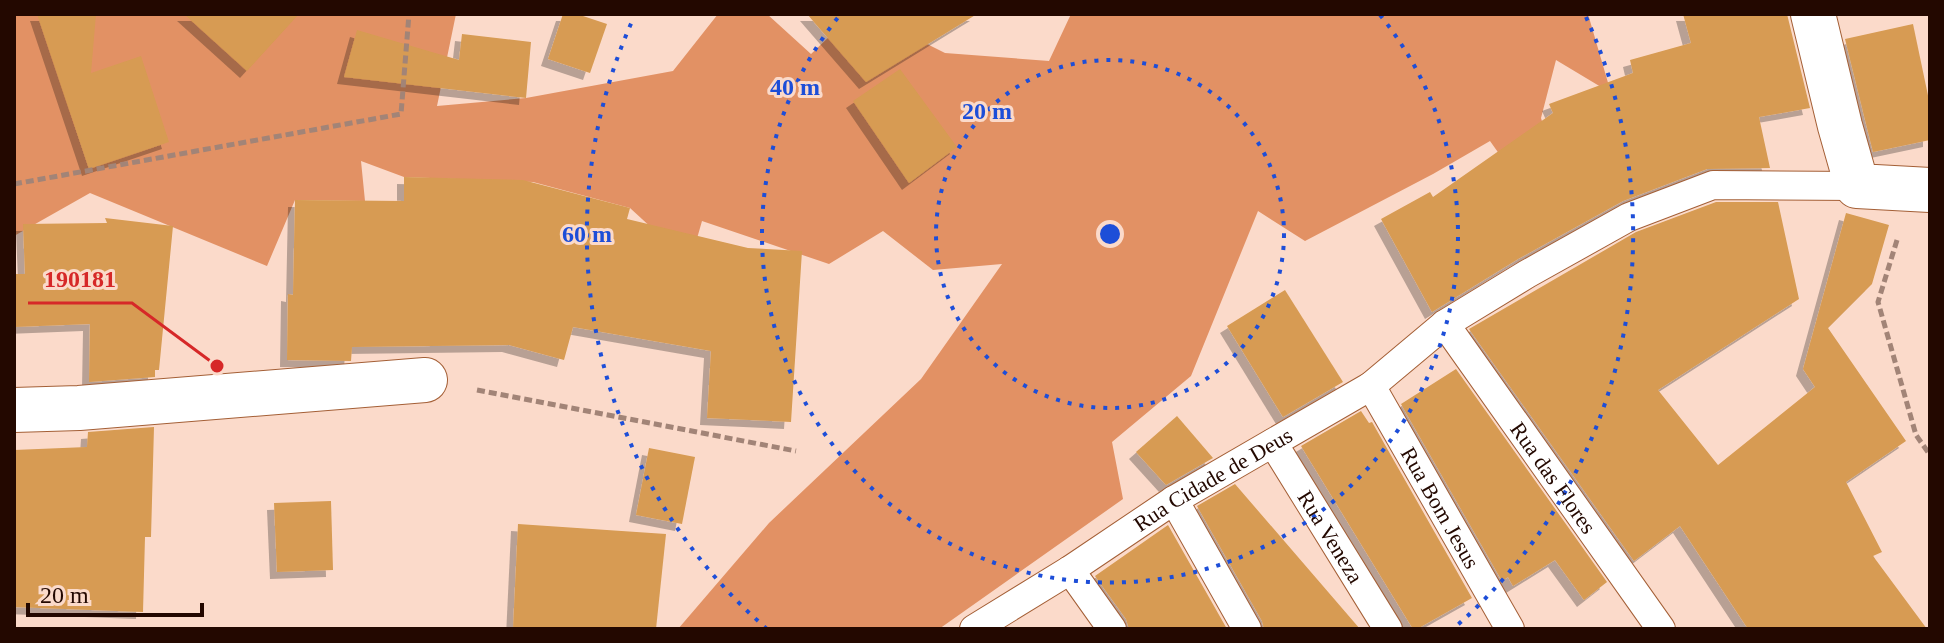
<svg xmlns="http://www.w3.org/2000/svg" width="1944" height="643" viewBox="0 0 1944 643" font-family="'Times New Roman',serif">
	<defs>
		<filter id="shadow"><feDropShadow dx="-7" dy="7" stdDeviation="0" flood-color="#0004"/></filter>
	</defs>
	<rect width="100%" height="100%" fill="#fbdaca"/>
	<!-- forest -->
	<path fill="#e29164" d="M14,14H456L437,106L526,98L673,71L718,14H767L811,54L853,14H867L945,53L1049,61L1071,14H1588L1611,93L1556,60L1541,118L1561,184L1544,217L1490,141L1433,174L1305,241L1258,211L1191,376L1112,442L1123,499L939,629H678L769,523L921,379L1002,264L933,270L883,231L829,264L702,221L690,263L630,208L533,182L404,177L361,161L365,201L295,200L267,266L90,193L14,236Z"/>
	<!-- building -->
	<g fill="#d79b52" filter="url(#shadow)">
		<path d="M37,14H96L91,73L141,56L169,142L89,169Z"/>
		<path d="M184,14H299L247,71Z"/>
		<path d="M563,14H577L607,24L590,73L548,59Z"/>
		<path d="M807,14H977L866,82Z"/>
		<path d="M1683,14H1787L1810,108L1759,117L1770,168L1707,169L1623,201L1518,259L1432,312L1381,219L1430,192L1433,197L1553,113L1549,104L1633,73L1630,60L1691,43Z"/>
		<path d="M1913,24L1930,105V140L1873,152L1845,39Z"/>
		<path d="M357,30L459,60L462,34L531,42L526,98L344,77Z"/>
		<path d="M900,69L957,147L909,183L853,101Z"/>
		<path d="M404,177L523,180L630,208L627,219L748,248L802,251L791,422L707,418L711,351L573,327L564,360L509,345L352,347L351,361L287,360L288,294L293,295L295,200L404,201Z"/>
		<path d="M1716,202H1778L1799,299L1658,390L1718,465L1815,387L1803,369L1846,213L1889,225L1872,284L1828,328L1906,441L1846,482L1882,552L1873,556L1927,629H1748L1680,526L1634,561L1469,329L1636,232Z"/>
		<path d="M105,218L173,226L159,370H155V377L89,382L90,324L14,327V274H25L23,224L107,223Z"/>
		<path d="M1285,290L1343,382L1283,417L1227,326Z"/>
		<path d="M1456,369L1607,582L1584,600L1555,560L1513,586L1508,577L1502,581L1401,404Z"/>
		<path d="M1361,411L1369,423L1372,422L1472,598L1417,629H1413L1301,446Z"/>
		<path d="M1177,416L1213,458L1166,485L1136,452Z"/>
		<path d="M154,427L151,537H145L143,612L14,607V450L87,447L88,432Z"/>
		<path d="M649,448L695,457L682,524L636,515Z"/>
		<path d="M1235,484L1360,629H1264L1262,621L1197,506Z"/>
		<path d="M331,501L333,570L277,572L274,503Z"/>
		<path d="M518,524L666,534L656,629H513Z"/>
		<path d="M1168,525L1227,629H1129L1126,619L1095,576Z"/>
	</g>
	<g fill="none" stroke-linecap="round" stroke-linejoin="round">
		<defs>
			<g id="lane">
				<path id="s1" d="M1445,324L1661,629"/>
				<path id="s2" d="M1371,386L1510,629"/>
				<path id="s3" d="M1273,443L1388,629"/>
				<path d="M1174,500L1247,629"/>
				<path d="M1070,570L1112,629"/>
				<path id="s4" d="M974,629L1070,570L1174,500L1371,386L1445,324L1527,274L1629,217L1713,185L1857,186"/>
			</g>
			<g id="street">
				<path d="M1813,14L1840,126L1857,186L1930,190"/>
				<path d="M14,410L79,408L425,380"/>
			</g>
		</defs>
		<!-- lane casing -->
		<use href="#lane" stroke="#a45f36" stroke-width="30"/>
		<!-- street casing -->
		<use href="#street" stroke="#a45f36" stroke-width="46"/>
		<!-- path -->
		<g stroke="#a28477" stroke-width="5" stroke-dasharray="8 4" stroke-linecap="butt">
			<path d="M14,184L401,114L409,14"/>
			<path d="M1897,240L1878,302L1916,435L1930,455"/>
			<path d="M477,390L796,451"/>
		</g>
		<!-- lane -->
		<use href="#lane" stroke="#fff" stroke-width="28"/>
		<!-- street -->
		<use href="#street" stroke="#fff" stroke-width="44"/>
	</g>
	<!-- distance rings -->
	<g fill="none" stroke="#1d4ed8" stroke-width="4" stroke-dasharray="4 8">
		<circle cx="1110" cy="234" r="174"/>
		<path d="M1380 15A348 348 0 1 1 840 15"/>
		<path d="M767 629A523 523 0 0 1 634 17M1586 17A523 523 0 0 1 1453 629"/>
	</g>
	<g text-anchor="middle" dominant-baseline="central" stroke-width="6" stroke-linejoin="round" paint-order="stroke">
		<!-- street labels -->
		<g font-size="22" fill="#230800" stroke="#fbdaca">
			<text stroke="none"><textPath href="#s1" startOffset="188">Rua das Flores</textPath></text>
			<text stroke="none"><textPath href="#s4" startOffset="282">Rua Cidade de Deus</textPath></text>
			<text stroke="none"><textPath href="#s2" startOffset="140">Rua Bom Jesus</textPath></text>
			<text stroke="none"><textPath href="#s3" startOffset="110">Rua Veneza</textPath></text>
		</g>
	</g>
	<circle cx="1110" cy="234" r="12" fill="#1d4ed8" stroke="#fbdaca" stroke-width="4"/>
	<g font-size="24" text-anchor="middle" font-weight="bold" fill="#1d4ed8" stroke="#fbdaca" stroke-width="6" stroke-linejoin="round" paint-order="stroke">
		<text x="795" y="95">40 m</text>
		<text x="987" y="119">20 m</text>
		<text x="587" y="242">60 m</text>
	</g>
	<!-- callouts -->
	<path fill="none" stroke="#d62828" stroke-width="3" d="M217 366L132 303H28"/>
	<circle fill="#d62828" stroke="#fbdaca" stroke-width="3" cx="217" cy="366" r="8"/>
	<g font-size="24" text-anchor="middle" font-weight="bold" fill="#d62828" stroke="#fbdaca" stroke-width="6" stroke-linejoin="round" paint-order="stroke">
		<text x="80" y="287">190181</text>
	</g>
	<!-- border -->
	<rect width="1944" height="643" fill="none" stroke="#230800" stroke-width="32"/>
	<!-- scale -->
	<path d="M28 603v12h174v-12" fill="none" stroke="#230800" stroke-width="4"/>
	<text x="40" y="603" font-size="24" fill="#230800" stroke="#fbdaca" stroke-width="6" paint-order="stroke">20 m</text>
</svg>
